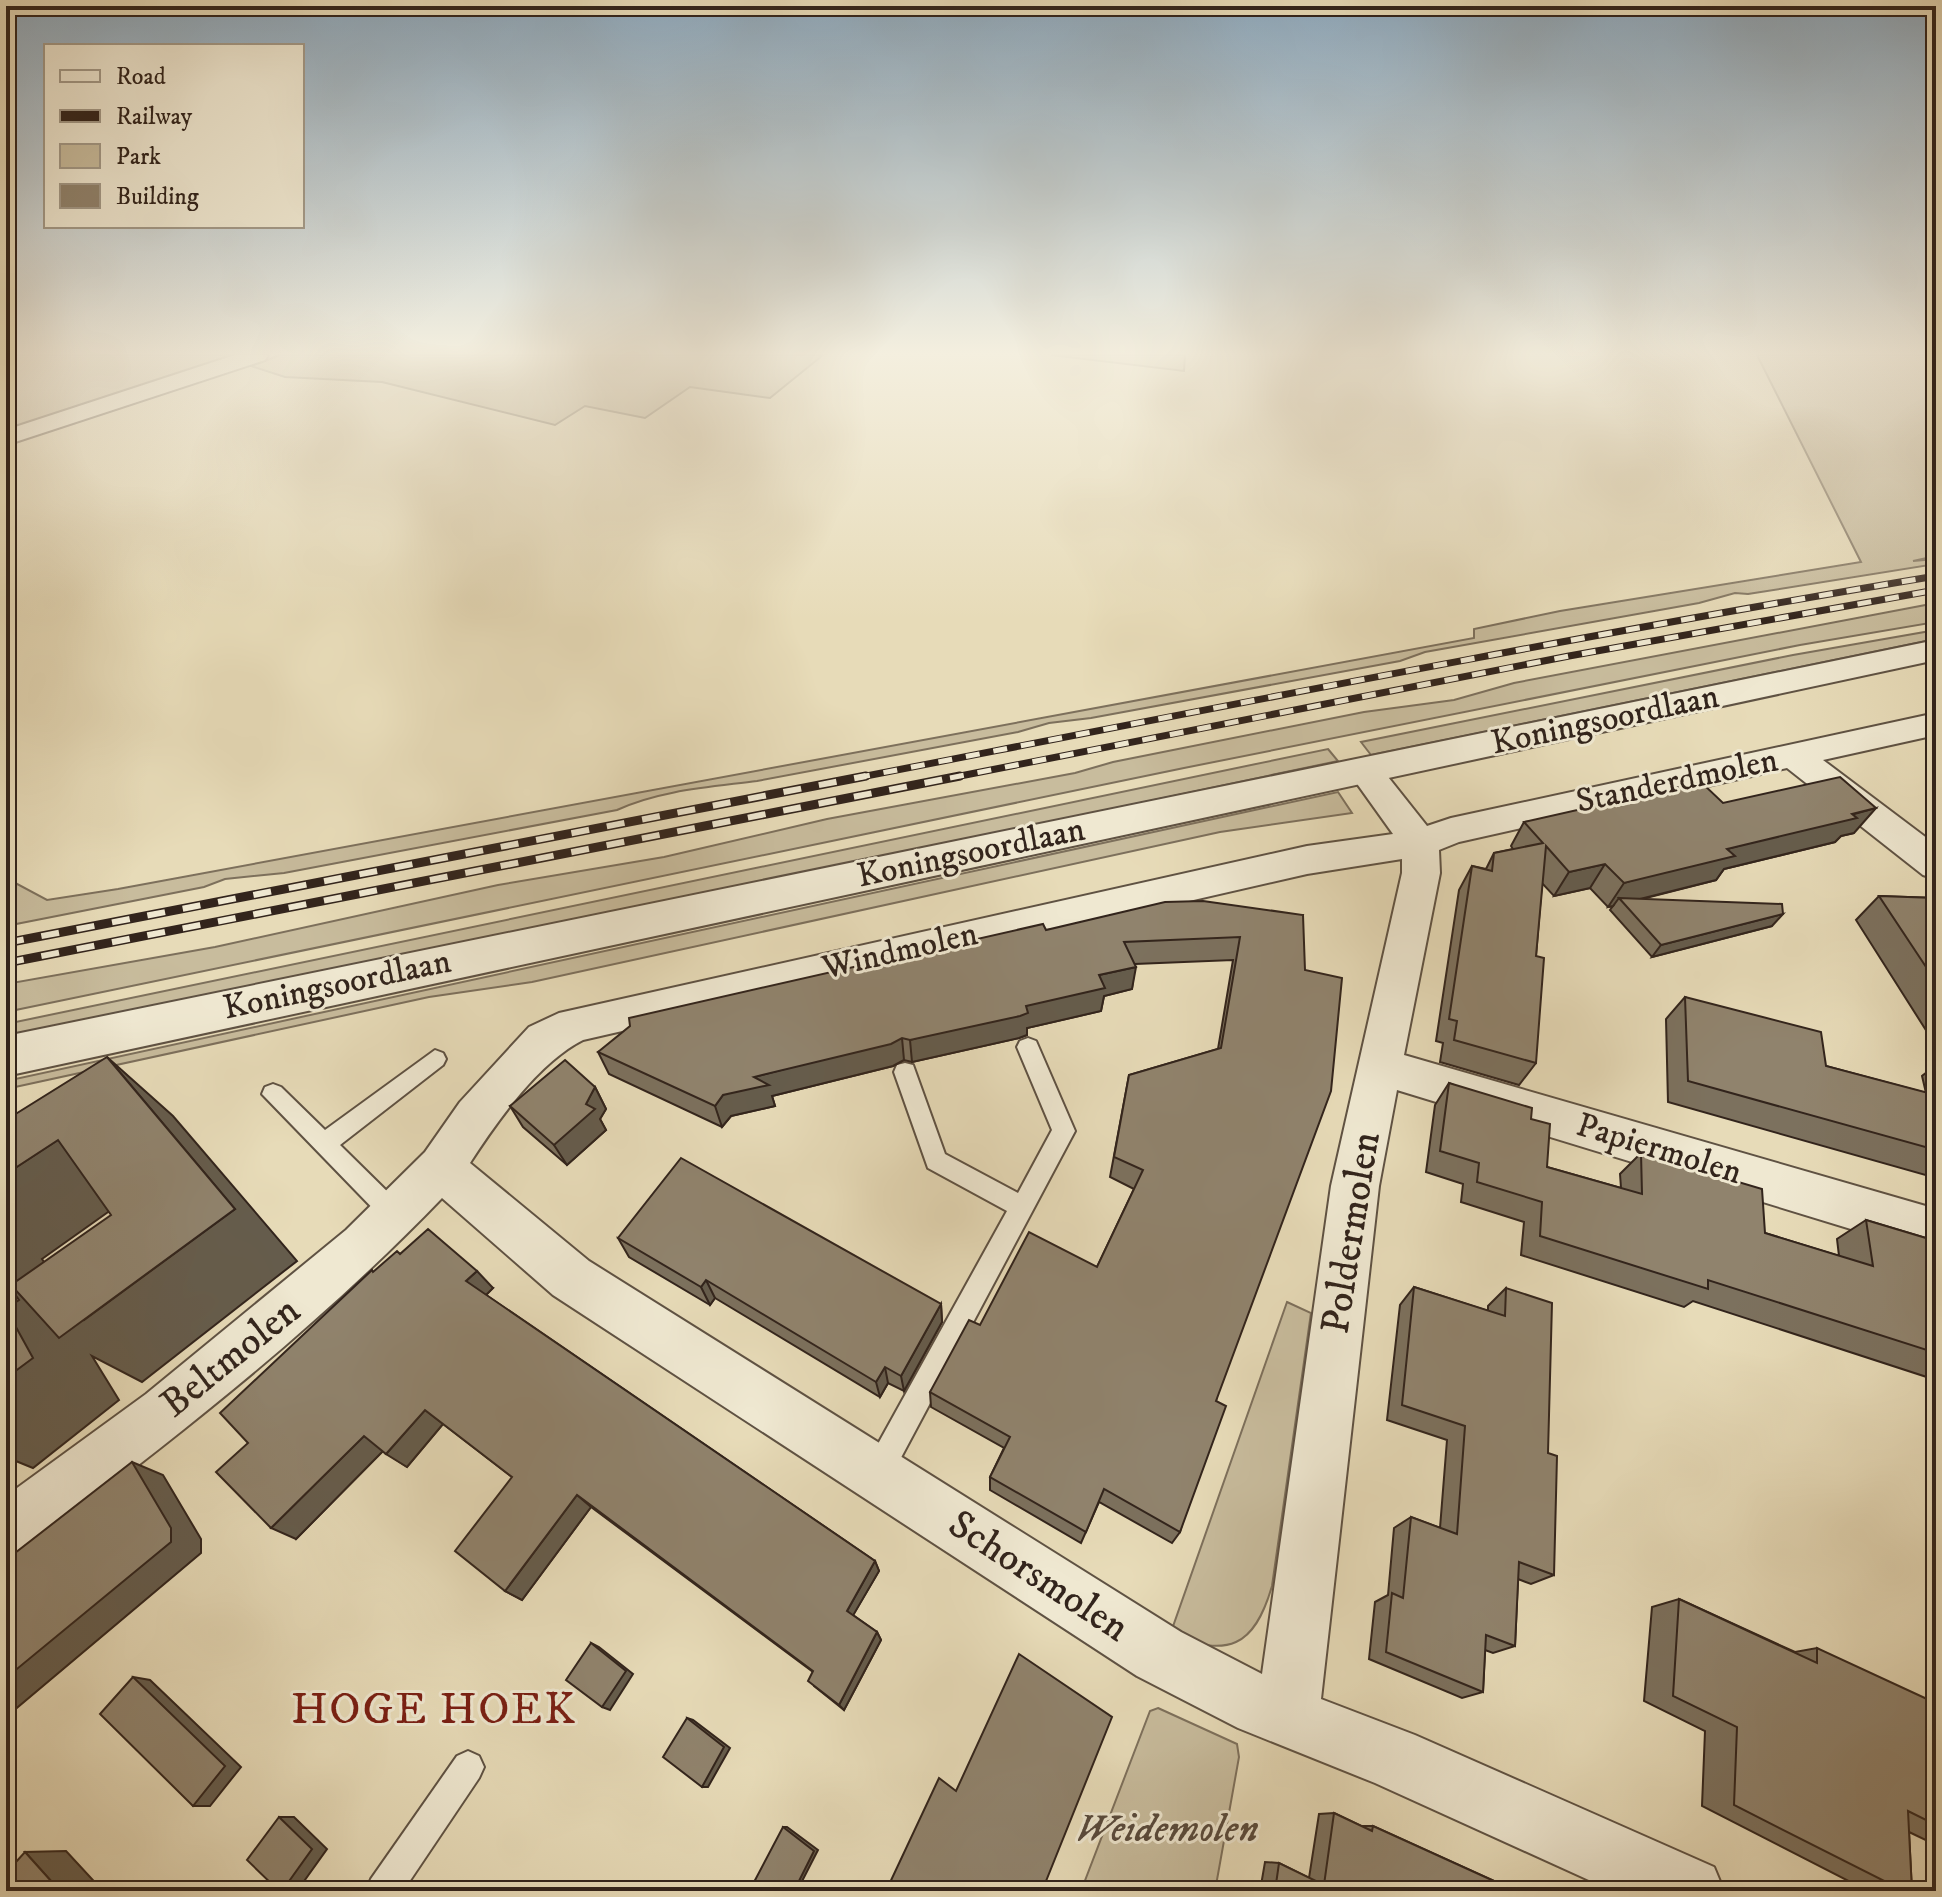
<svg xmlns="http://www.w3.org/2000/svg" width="1942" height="1897" viewBox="0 0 1942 1897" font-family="'IM FELL DW Pica',serif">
	<rect width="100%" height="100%" fill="#e7dbb8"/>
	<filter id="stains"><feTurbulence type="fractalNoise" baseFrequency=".0025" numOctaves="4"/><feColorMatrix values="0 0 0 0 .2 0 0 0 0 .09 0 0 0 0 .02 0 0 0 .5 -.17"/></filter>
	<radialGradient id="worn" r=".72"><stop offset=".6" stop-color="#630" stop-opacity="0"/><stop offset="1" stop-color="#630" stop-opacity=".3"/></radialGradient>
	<!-- green -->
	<g fill="#c8bc9d" stroke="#7d705c" stroke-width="2">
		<path d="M6,355H245L6,434Z"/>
		<path d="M280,355H823L770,398L690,387L645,418L585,406L555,425L382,382L285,377L251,366Z"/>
		<path d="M1051,355H1185L1184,371Z"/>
		<path d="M1757,355H1936V556L1913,561L1936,559V564L1748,594L1735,593L1699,603L1425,652L1400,661L1091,718L1049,723L1018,732L757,781C711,787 660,790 617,810L284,873L225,879L204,887L6,926V878L47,900L118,889L1474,638V629L1560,611L1861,562Z"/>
		<path d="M1936,603V622L1800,645L1184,768L6,1012V984L215,947L498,885L664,857L827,819L1075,773L1113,762L1364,712L1454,700L1514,683Z"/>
		<path d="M1936,630V639L1371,755L1361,742L1793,655Z"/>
		<path d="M1328,749L1338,761L6,1043V1024Z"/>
		<path d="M1338,792L1352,813L1220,832L532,982L429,997L6,1089V1081Z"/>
		<path d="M1287,1302L1311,1313L1272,1586C1254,1648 1228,1657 1170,1635Z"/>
		<path d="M1158,1708L1237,1744L1239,1757L1215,1891H1081L1150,1711Z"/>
	</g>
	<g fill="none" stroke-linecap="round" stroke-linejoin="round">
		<defs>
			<g id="service">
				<path d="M1028,1038L1036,1041L1075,1131L888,1482L878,1486L868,1482L864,1472L868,1462L1007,1211L928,1168L894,1072L897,1065L905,1063L913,1065L945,1154L1018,1193L1052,1130L1017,1047L1020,1041Z"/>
				<path d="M435,1050L443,1053L446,1059L443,1065L340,1145L403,1207L407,1215L403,1223L395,1226L387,1223L262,1094L265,1087L273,1084L281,1087L325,1130Z"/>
				<path d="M468,1751L479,1756L484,1767L479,1778L403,1891H366L371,1879L457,1756Z"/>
			</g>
			<g id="minor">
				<path d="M235,355H268L265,360L6,445V430Z"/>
				<path d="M1936,713V735L1823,760L1936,845V879L1923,875L1787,768L1459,842L1439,850L1440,873L1404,1055L1936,1209V1255L1397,1090L1379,1186L1321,1699L1415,1735L1714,1867L1724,1891H1613L1375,1783L1238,1728L1137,1676L553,1295L442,1198C315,1330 172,1441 26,1551L6,1560V1496L146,1394L346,1230L425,1152L460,1102L529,1027L559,1013L1307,846L1393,834L1348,771L1353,763L1365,759L1377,763L1427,826L1451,818ZM1402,859V873L1331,1186L1262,1674L1181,1632L589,1261L470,1163C498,1120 538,1063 583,1040L1307,874Z"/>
			</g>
			<path id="tertiary" d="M1936,640V660L6,1076V1036Z"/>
		</defs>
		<!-- service casing -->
		<use href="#service" stroke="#5f5243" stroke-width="4"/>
		<!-- minor casing -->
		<use href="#minor" stroke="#5f5243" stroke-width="4"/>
		<!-- tertiary casing -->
		<use href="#tertiary" stroke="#5f5243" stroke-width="4"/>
		<!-- service -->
		<use href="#service" fill="#efe8d1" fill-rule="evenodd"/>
		<!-- minor -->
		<use href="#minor" fill="#efe8d1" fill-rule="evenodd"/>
		<!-- tertiary -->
		<use href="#tertiary" fill="#efe8d1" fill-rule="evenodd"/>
		<defs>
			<g id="rail-far1">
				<path d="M856,778C1215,708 1575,636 1936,576"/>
				<path d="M950,778L1569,656L1936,590"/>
			</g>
			<g id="rail">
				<path d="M6,943L866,776"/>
				<path d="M6,963L960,776"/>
			</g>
		</defs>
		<!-- rail-far1 casing -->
		<use href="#rail-far1" stroke="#32241c" stroke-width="7"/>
		<!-- rail casing -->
		<use href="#rail" stroke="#32241c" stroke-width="9"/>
		<!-- rail-far1 -->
		<use href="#rail-far1" stroke="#efe8d1" stroke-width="5" stroke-dasharray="14" stroke-linecap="butt"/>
		<!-- rail -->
		<use href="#rail" stroke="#efe8d1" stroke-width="6" stroke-dasharray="18" stroke-linecap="butt"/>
	</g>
	<!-- wall -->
	<g fill="#7c715e" stroke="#32241c" stroke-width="2">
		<path d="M1723,803L1854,833L1841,836L1835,842L1724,869L1716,880L1642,899L1772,926L1652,957L1610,910L1613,906L1608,907L1590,888L1554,896L1542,883L1536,956V1063L1519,1085L1440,1062L1443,1043L1436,1041L1459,890L1472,866L1486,869L1494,853L1513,849L1511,846L1524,822Z"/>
		<path d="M1879,896L1936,898V1046L1856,920Z"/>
		<path d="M1303,915L1216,1401L1180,1532L1172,1543L1099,1502L1081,1543L990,1490V1477L1004,1448L931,1407L930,1392L980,1325L1097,1267L1134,1189L1110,1177L1129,1075L1218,1049L1233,960L1135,964L1132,989L1104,996L1101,1011L1027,1028V1035L1019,1038L912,1062L904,1060L893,1066L772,1096L775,1106L731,1116L722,1127L609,1074L598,1052L1046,930Z"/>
		<path d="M1685,997L1826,1066L1926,1093L1922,1076L1936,1065V1178L1668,1102L1666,1019Z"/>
		<path d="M1449,1083L1531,1119L1547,1167L1621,1188L1620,1174L1641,1153L1765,1233L1839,1256L1837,1239L1866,1220L1936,1241V1380L1693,1301L1684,1307L1521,1255L1524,1222L1461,1202L1463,1184L1426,1172L1435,1105Z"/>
		<path d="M595,1087L606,1109L600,1119L606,1130L567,1165L523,1127L510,1106Z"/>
		<path d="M618,1238L941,1304L942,1322L904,1391L888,1383L880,1397L715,1298L710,1305L629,1257Z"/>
		<path d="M400,1254L493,1288L486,1295L875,1561L879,1571L853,1615L877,1632L881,1640L844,1710L814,1686L813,1672L591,1507L522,1600L505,1591L512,1477L443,1424L407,1467L383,1451L296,1539L248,1443L374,1272Z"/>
		<path d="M1414,1287L1488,1311V1306L1506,1288L1548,1453L1554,1575L1531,1584L1518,1579L1515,1646L1493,1653L1485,1650L1483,1692L1462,1698L1369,1659L1375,1602L1388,1595L1394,1528L1411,1517L1440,1528L1447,1440L1387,1420L1400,1305Z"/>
		<path d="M1679,1599L1795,1652L1817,1648L1929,1731L1936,1734V1845L1909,1832L1912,1891H1868L1702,1806L1705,1731L1644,1701L1652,1607Z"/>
		<path d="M1334,1813L1361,1826H1373L1516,1891H1260L1265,1862L1279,1863L1309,1878L1319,1814Z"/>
	</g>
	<!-- shaded-wall -->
	<g fill="#655c4c" stroke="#32241c" stroke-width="2">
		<path d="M1876,808L1854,833L1841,836L1835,842L1724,869L1716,880L1624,903L1619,898L1613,906L1608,907L1624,883L1727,849Z"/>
		<path d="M1605,864L1590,888L1554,896L1569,872Z"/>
		<path d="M1783,914L1772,926L1652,957L1661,945Z"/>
		<path d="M1136,967L1132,989L1104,996L1101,1011L1027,1028V1035L1019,1038L912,1062L910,1040L1026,1006L1099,975Z"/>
		<path d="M902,1038L904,1060L893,1066L772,1096L775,1106L731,1116L722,1127L715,1106L723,1095L754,1077Z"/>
		<path d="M107,1057L173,1116L297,1261L142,1382L92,1356L119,1400L33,1468L6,1457V1174L58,1140L132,1195L42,1259L84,1320L235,1209Z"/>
		<path d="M595,1087L606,1109L600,1119L606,1130L567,1165L554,1145L586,1104Z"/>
		<path d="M477,1271L493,1288L482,1299L466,1281Z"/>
		<path d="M706,1280L715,1298L710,1305L701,1287Z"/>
		<path d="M941,1304L942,1322L904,1391L901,1376Z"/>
		<path d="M885,1367L888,1383L880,1397L876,1382Z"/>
		<path d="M425,1410L443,1424L407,1467L386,1454Z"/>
		<path d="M364,1436L384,1450L296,1539L271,1528Z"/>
		<path d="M132,1462L163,1475L201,1539V1553L6,1717V1678Z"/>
		<path d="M577,1495L591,1507L522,1600L505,1591Z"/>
		<path d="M875,1561L879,1571L851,1619L847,1611Z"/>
		<path d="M877,1632L881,1640L844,1710L839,1705Z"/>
		<path d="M591,1643L599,1647L633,1674L610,1710L602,1707Z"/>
		<path d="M133,1677L150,1680L241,1767L210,1806H193Z"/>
		<path d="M687,1718L693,1720L730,1748L708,1787H702Z"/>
		<path d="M279,1817H294L327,1849L297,1891H282Z"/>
		<path d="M783,1827H787L818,1850L797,1891H794Z"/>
		<path d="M6,1851L37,1884L6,1886Z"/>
		<path d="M66,1851L103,1891H60L25,1852Z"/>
	</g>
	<!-- building -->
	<g fill="#90836d" stroke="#32241c" stroke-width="2">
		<path d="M1840,777L1876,808L1852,814L1857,818L1727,849L1735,856L1624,883L1605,864L1569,872L1546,846L1536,956L1544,958L1536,1063L1454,1040L1457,1021L1449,1019L1472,866L1492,871L1494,853L1543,843L1524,822L1701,782L1723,803Z"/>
		<path d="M1879,896L1936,898V982Z"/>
		<path d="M1619,898L1782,904L1783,914L1661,945Z"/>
		<path d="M1203,901L1303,915L1305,970L1342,978L1331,1091L1216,1401L1226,1406L1180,1532L1104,1489L1086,1532L990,1477L1010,1437L930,1392L969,1320L980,1325L1029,1232L1097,1267L1143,1170L1114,1157L1129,1075L1221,1048L1240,937L1124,942L1136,967L1099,975L1105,988L1026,1006L1028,1013L1020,1016L910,1040L902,1038L891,1044L754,1077L769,1085L723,1095L715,1106L598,1052L630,1026L629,1018L1043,924L1046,930L1165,902Z"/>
		<path d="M1685,997L1821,1032L1826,1066L1936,1095V1150L1688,1081Z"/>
		<path d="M107,1057L235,1209L59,1338L11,1285L111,1215L58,1140L6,1174V1120Z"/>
		<path d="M565,1060L595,1087L586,1104L595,1109L554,1145L510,1106Z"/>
		<path d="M1449,1083L1532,1108L1531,1119L1550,1124L1547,1167L1642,1194L1641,1153L1762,1189L1765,1233L1873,1266L1866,1220L1936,1241V1353L1708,1280V1289L1540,1236L1542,1202L1477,1182L1479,1163L1440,1151Z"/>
		<path d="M681,1158L941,1304L901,1376L885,1367L876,1382L706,1280L701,1287L618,1238Z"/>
		<path d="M428,1229L477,1271L466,1281L875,1561L847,1611L877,1632L839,1705L808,1681L813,1671L577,1495L505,1591L455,1551L512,1477L425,1410L386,1454L364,1436L271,1528L216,1472L248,1443L220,1413L372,1270L373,1272L397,1251L400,1254Z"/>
		<path d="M6,1281L19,1300L6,1309L33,1358L6,1378Z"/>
		<path d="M1414,1287L1505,1316L1506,1288L1552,1303L1548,1453L1557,1456L1554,1575L1519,1562L1515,1646L1486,1635L1483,1692L1386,1652L1392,1593L1403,1598L1411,1517L1457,1534L1465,1426L1402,1405Z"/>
		<path d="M132,1462L171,1528V1542L6,1678V1560Z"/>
		<path d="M1679,1599L1817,1663V1648L1927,1699L1929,1731L1936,1734V1825L1908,1811L1912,1891H1904L1734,1805L1737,1727L1673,1696Z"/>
		<path d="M591,1643L626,1671L602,1707L566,1680Z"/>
		<path d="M1019,1654L1112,1717L1042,1891H886L939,1778L956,1791Z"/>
		<path d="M133,1677L225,1766L193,1806L100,1714Z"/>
		<path d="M687,1718L724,1747L702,1787L663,1757Z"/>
		<path d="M1334,1813L1372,1831L1373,1826L1516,1891H1275L1279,1863L1324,1885Z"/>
		<path d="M279,1817L312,1849L282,1891H279L247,1860Z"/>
		<path d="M783,1827L814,1851L794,1891H762L753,1884Z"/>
		<path d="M25,1852L60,1891H6V1873Z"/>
	</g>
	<!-- sky -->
	<linearGradient id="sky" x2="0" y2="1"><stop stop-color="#8fabc0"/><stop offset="0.57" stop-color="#f4efdf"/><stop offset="1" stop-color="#f4efdf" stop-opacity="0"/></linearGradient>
	<rect width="1942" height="620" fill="url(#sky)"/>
	<g text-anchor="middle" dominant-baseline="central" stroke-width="6" stroke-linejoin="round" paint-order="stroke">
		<!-- street labels -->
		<g font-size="34" fill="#32241c" stroke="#efe8d1">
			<text transform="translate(1605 720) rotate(-12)">Koningsoordlaan</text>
			<text transform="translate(1677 781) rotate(-12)">Standerdmolen</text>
			<text transform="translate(971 853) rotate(-12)">Koningsoordlaan</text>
			<text transform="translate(900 951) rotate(-13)">Windmolen</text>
			<text transform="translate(337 985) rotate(-12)">Koningsoordlaan</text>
			<text transform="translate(1659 1149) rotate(17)">Papiermolen</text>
		</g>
		<!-- near-street labels -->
		<g font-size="40" fill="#32241c" stroke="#efe8d1">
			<text transform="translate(1352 1233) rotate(-81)">Poldermolen</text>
			<text transform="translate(231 1358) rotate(-39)">Beltmolen</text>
			<text transform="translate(1038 1577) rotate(33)">Schorsmolen</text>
		</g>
		<!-- near-park labels -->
		<g font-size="40" font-style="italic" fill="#584a3c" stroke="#efe8d1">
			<text x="1167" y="1830">Weidemolen</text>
		</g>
		<!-- near-neighbourhood labels -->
		<g font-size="44" letter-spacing="2" fill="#7a1f14" stroke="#efe8d1">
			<text x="434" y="1710">HOGE HOEK</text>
		</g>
	</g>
	<!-- margin -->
	<rect width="1942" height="1897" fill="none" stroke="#e7dbb8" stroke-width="32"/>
	<rect x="8" y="8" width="1926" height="1881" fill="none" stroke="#32241c" stroke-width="4"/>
	<rect x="16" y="16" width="1910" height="1865" fill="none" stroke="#32241c" stroke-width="2"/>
	<!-- legend -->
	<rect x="44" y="44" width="260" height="184" fill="#efe8d1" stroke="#a39a89" stroke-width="2"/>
	<rect x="60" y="70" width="40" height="12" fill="#efe8d1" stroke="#a39a89" stroke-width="2"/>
	<text x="116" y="84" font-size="24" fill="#32241c">Road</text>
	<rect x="60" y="110" width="40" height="12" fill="#32241c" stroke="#a39a89" stroke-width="2"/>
	<text x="116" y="124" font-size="24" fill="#32241c">Railway</text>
	<rect x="60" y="144" width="40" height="24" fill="#c8bc9d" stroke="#a39a89" stroke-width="2"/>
	<text x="116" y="164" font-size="24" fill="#32241c">Park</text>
	<rect x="60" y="184" width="40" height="24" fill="#90836d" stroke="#a39a89" stroke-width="2"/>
	<text x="116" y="204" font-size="24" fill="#32241c">Building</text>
	<rect width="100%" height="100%" filter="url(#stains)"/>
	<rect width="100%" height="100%" fill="url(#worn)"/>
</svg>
